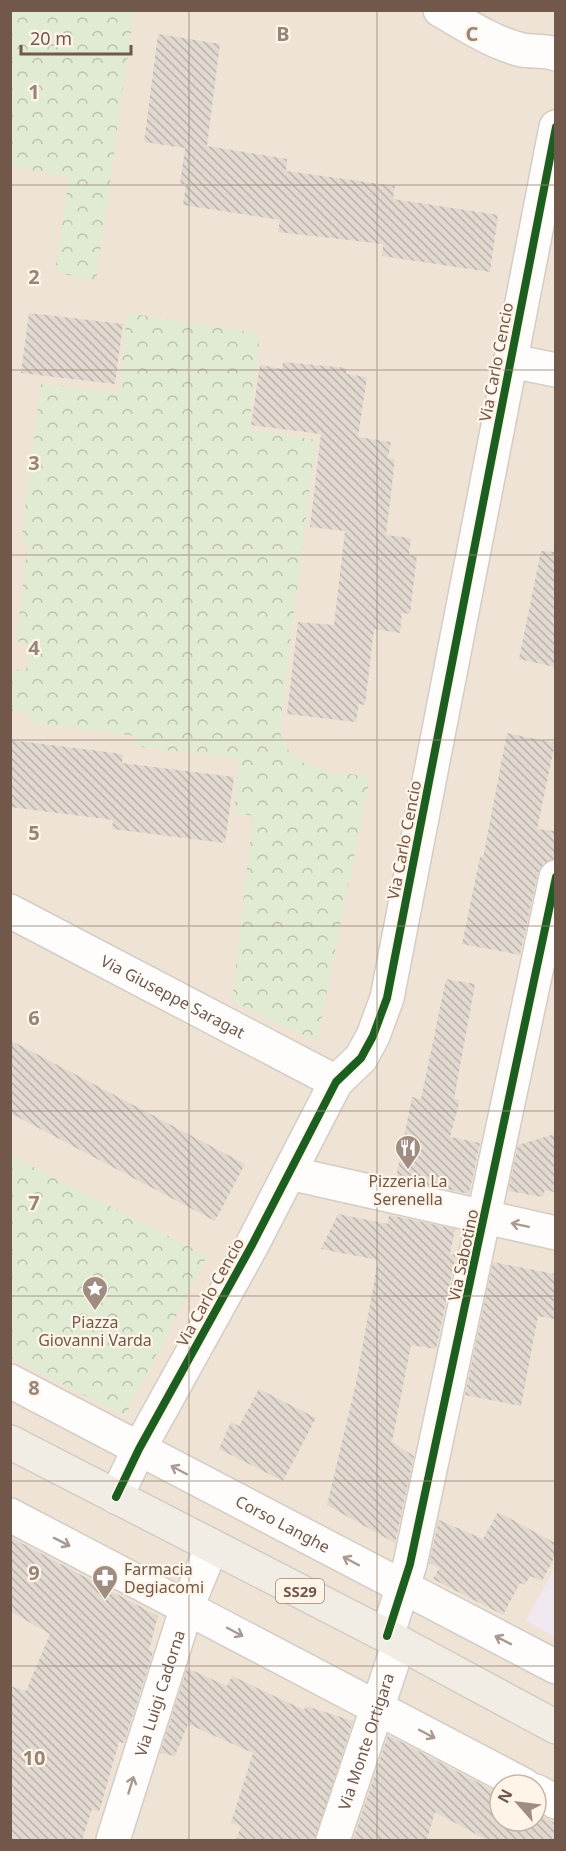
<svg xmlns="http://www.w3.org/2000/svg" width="566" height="1851" viewBox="0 0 566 1851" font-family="'Noto Sans',sans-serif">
	<defs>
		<pattern id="forest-crowns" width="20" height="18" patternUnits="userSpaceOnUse" patternTransform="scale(1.5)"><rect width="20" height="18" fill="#e1ebd3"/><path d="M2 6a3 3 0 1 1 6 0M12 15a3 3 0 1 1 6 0" fill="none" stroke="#bbc1ad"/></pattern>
		<pattern id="building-back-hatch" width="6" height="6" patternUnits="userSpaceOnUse" patternTransform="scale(1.5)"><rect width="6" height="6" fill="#e1d8d0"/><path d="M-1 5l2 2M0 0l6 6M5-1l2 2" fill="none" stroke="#bbb2ab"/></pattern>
	</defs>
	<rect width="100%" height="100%" fill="#f5f0e8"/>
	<!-- residential -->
	<path fill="#eee3d5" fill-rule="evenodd" d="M11,11H555V1840H11ZM500,1785H536V1821H500Z"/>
	<!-- education -->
	<path fill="#f1e7f0" d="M555,1567V1637L526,1621Z"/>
	<!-- forest -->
	<g fill="url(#forest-crowns)">
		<path d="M10,11H134L96,281L55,272L69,177L11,166Z"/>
		<path d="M127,313L260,334L249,429L316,440L282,708C282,716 279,729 281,736C294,774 339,773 370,776L317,1041L232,1001L253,816L234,812L239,759L134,746L136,736L29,722V713L11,711V669L26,670L31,644L16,641L28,542L21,541L41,384L119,393Z"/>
		<path d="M10,1155L207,1256L125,1416L11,1358Z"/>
	</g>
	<!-- building -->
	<g fill="url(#building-back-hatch)">
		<path d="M158,34L220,44L207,146L287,159L286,171L395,186L393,199L498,215L490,272L382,256L383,244L278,232L280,220L183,205L186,184H180L185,148L144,142Z"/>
		<path d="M29,313L123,324L115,384L21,373Z"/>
		<path d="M283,362L347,368L346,374L367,377L358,437L391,442L388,458L395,459L386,535L411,538L409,555L417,556L410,614L402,613L400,633L374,629L365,705L359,704L356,722L287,714L298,622L334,625L345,531L310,527L321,434L251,425L260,365L282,369Z"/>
		<path d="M541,551L555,552V667L519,659Z"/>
		<path d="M507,733L555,743L537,829L555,831V859L543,864L538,873L520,955L462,944L480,857L483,858Z"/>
		<path d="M10,740L123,754L122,763L234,777L225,843L112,829L113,820L10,807Z"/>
		<path d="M446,979L475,984L454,1099L460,1100L450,1137L480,1143L469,1194L396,1178L412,1097L421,1099Z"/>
		<path d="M10,1040L245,1164L215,1221L10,1113Z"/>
		<path d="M555,1134V1192L545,1190L543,1197L508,1191L518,1145Z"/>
		<path d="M338,1214L388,1224L389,1215L455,1229L450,1254L456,1255L436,1349L411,1345L392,1442L414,1456L395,1543L327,1505L356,1383L378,1260L321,1249Z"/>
		<path d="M493,1262L555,1274V1319L538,1316L521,1406L465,1395Z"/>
		<path d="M259,1389L316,1418L283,1481L219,1449L231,1422L239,1426Z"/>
		<path d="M498,1512L555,1543V1556L542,1581L530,1576L525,1585L520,1583L503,1615L433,1579L439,1568L429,1563L439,1520L483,1539Z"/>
		<path d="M10,1537L158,1616L149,1650L153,1652L124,1743L119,1742L99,1812L92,1809L82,1840H10V1686L26,1691L50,1634L10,1611Z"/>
		<path d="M187,1668L227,1686L232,1676L304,1710L306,1706L353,1721L315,1840H236L241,1826L231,1823L253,1753L188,1724L175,1756L160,1753Z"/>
		<path d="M388,1735L500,1794V1821H536V1813L555,1823V1840H487L435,1812L427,1840H353Z"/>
	</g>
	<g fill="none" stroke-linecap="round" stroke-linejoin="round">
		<defs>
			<g id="street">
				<path d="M440,10C466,25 493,43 522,50C534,52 544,50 556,54"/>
				<path d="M511,361L556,370"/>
				<path id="s1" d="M10,911L336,1082"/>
				<path d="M289,1173L556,1233"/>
				<path id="s2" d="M10,1381L556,1667"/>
				<path d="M116,1497L139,1449L252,1245L336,1082L361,1058L373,1036L387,998L556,127"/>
				<path d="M10,1515L524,1785"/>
				<path d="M387,1636L410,1564L556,877"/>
				<path d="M536,1791L556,1802"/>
				<path id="s3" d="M113,1840L187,1607L212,1546"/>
				<path id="s4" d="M333,1840L399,1643"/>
			</g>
			<path id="primary" d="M10,1442L387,1636L556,1727"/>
		</defs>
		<!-- street casing -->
		<use href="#street" stroke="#d4cdc6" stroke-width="36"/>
		<!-- primary casing -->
		<use href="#primary" stroke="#d4cbc5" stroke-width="36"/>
		<!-- street -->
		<use href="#street" stroke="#fefdfc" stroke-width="33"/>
		<!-- primary -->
		<use href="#primary" stroke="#f1ede5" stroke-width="33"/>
		<defs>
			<g id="cycleway">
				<path d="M116,1497L139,1449L252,1245L336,1082L361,1058L373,1036L387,998L556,127"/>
				<path d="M387,1636L410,1564L556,877"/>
			</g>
		</defs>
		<!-- cycleway casing -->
		<use href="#cycleway" stroke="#fef5e8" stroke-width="11"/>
		<!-- cycleway -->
		<use href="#cycleway" stroke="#1b5e20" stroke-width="8"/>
	</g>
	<!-- one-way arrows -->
	<defs><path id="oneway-shaft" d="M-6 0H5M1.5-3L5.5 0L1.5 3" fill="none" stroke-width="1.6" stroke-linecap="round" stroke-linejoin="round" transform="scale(1.5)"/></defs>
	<g stroke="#a99a91">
		<use href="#oneway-shaft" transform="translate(520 1225) rotate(-168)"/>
		<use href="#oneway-shaft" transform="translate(179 1470) rotate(-152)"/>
		<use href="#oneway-shaft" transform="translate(62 1542) rotate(27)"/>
		<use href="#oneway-shaft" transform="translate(351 1561) rotate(-152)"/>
		<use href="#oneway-shaft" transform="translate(235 1632) rotate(28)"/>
		<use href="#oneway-shaft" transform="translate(503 1640) rotate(-153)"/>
		<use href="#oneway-shaft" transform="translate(427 1734) rotate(28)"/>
		<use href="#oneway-shaft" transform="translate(131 1785) rotate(-73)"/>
	</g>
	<!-- grid -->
	<path fill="none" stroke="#988579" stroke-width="1.5" stroke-opacity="0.55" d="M189,10V1840M377,10V1840M10,185H556M10,370H556M10,555H556M10,740H556M10,926H556M10,1111H556M10,1296H556M10,1481H556M10,1666H556"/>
	<!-- icons -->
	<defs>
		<symbol id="restaurant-pin" viewBox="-11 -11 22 30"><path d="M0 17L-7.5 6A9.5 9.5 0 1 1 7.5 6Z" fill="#9f8d81" stroke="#fef5e8"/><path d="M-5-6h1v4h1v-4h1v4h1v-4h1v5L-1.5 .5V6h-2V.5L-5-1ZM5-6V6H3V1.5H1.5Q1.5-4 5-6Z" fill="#fff"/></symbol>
		<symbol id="sight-pin" viewBox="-11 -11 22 30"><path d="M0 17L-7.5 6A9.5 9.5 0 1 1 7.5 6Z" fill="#9f8d81" stroke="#fef5e8"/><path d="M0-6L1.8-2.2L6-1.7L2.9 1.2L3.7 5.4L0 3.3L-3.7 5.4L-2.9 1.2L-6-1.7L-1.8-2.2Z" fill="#fff"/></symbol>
		<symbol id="pharmacy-pin" viewBox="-11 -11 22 30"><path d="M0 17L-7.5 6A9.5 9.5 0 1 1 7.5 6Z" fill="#9f8d81" stroke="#fef5e8"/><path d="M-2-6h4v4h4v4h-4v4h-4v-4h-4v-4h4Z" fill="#fff"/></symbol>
	</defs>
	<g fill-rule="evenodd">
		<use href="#restaurant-pin" x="393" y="1133" width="30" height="40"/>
		<use href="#sight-pin" x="80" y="1274" width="30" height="40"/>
		<use href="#pharmacy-pin" x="90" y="1563" width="30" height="40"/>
	</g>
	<g text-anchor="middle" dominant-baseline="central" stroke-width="4.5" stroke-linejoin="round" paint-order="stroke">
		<!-- shield labels -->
		<rect fill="#fef5e8" stroke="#9b8779" stroke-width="1.5" x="276" y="1579" width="48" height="24" rx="4.5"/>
		<g font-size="15" font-weight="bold" fill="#71584a">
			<text x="300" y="1591">SS29</text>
		</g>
		<!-- street labels -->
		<g font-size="16" fill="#71584a" stroke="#fef5e8">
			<text transform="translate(496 362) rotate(-79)">Via Carlo Cencio</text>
			<text transform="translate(404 840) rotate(-79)">Via Carlo Cencio</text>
			<text stroke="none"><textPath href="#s1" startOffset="184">Via Giuseppe Saragat</textPath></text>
			<text transform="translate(463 1255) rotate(-78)">Via Sabotino</text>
			<text transform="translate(210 1292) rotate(-61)">Via Carlo Cencio</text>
			<text stroke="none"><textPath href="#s2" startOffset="308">Corso Langhe</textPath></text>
			<text stroke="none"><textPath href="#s3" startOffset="154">Via Luigi Cadorna</textPath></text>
			<text stroke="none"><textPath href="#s4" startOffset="104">Via Monte Ortigara</textPath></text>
		</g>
		<!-- poi labels -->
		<g font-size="16" fill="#71584a" stroke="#fef5e8">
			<text x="408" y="1181">Pizzeria La<tspan x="408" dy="18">Serenella</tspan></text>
			<text x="95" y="1322">Piazza<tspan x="95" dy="18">Giovanni Varda</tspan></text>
			<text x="124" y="1569" text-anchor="start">Farmacia<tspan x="124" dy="18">Degiacomi</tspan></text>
		</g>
	</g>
	<g font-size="20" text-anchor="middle" font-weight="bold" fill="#988579" stroke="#fef5e8" stroke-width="4.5" stroke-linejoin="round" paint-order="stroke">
		<text x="283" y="41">B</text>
		<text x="472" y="41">C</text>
		<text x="34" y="99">1</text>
		<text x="34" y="284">2</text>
		<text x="34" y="470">3</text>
		<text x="34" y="655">4</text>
		<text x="34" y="840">5</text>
		<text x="34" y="1025">6</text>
		<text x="34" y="1210">7</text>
		<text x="34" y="1395">8</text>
		<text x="34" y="1580">9</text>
		<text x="34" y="1765">10</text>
	</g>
	<!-- border -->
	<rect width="566" height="1851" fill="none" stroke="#71584a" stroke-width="24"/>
	<!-- north arrow -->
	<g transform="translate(518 1803) rotate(298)"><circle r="28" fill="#fef5e8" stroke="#c6b6a9" stroke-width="1.5"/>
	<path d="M0-4.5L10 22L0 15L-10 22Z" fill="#9f8d81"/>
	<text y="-9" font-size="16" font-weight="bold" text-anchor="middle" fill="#71584a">N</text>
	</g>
	<!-- scale -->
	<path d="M21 45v9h110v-9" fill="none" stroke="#71584a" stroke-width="3"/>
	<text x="30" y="45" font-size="18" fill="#71584a" stroke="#fef5e8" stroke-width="4.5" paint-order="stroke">20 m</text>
</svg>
